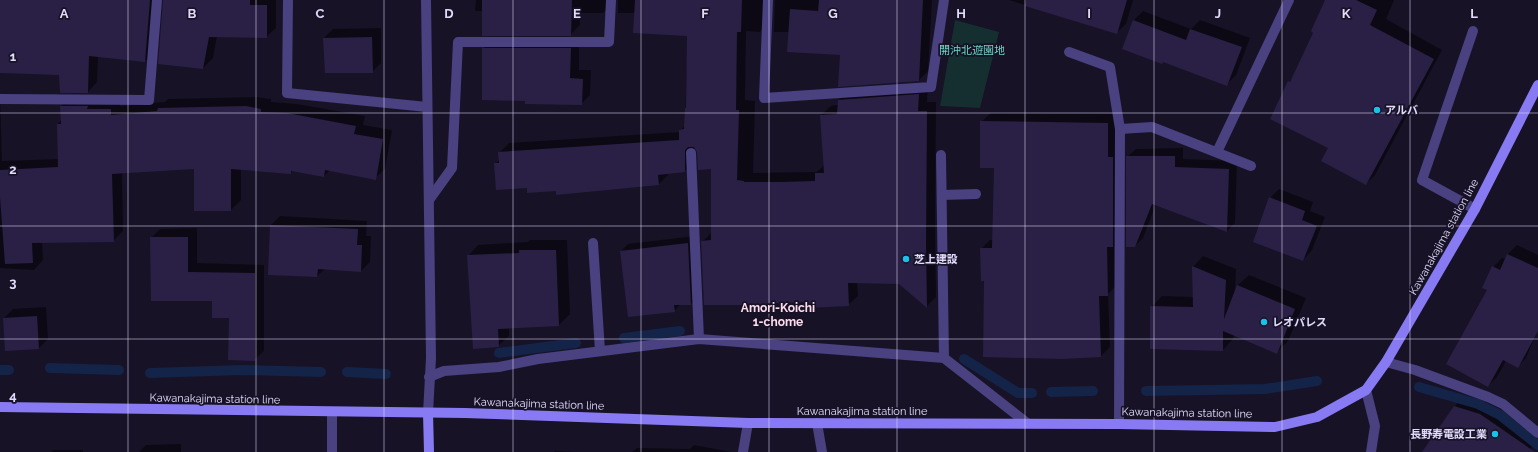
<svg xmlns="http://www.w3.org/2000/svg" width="1538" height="452" viewBox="0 0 1538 452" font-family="Raleway,'Noto Sans JP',sans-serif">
	<rect width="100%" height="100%" fill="#171226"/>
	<!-- green -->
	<path fill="#152e2f" d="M955,20L999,32L980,108L940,106Z"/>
	<!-- shadow -->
	<g fill="#0007">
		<path d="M0,0H159L155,52L145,61L98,56L97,82L88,92L60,74L0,72Z"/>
		<path d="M164,0H276V28L266,37L217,36L213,58L203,68Z"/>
		<path d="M476,0H613V3L603,13H580V25L571,34L483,11H475Z"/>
		<path d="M618,0H770L769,22L760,32L746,31L745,100L755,101L753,173L817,172L824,165L821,115L831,106L838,105L839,100L848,90L928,85L927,102H936L935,233L936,297L927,306L900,283L857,282L858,296L848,305L808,301L702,242L712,232V168L694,146V161L685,171L668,173V175L659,184L557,190L528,187L495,164L500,159L499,153L509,143L680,132L685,125L688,35L635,13H618Z"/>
		<path d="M775,0H932L928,71L919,80L842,54L789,32H774Z"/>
		<path d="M1009,0H1133L1126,24L1116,33Z"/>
		<path d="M1326,0H1394L1386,19L1442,50L1375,175L1366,184L1329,147L1289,82L1294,77L1315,32Z"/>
		<path d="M1143,11L1191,29L1200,20L1250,38L1236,75L1227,84L1124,48L1134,20Z"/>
		<path d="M381,28V63L372,72L324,38L333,29Z"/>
		<path d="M492,40H579V70H591L590,95L581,104L526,100L483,49Z"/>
		<path d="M0,95L2,161L59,159L58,124L61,120V106L71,97L120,100V106L165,102L168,99L256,97L271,99V102L297,104L365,116L363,125L392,130L385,169L375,178L330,170L324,176L293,170L291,173L241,169V200L231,210L195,168L122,173L123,231L113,241H42L43,260L34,270L0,268Z"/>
		<path d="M991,113L1117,114L1116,286L1108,294L1110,347L1101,356L985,280L981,249L990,240H993L995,167L981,122Z"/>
		<path d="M1183,148V159L1237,161L1235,223L1227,231L1156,204L1143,238L1135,246L1127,157L1136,149Z"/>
		<path d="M1279,189L1313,202L1310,211L1325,217L1312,250L1303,260L1270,198Z"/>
		<path d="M280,216L367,221L366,236H371L370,262L361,271L325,269L317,276L271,225Z"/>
		<path d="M197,228V263L264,265V351L254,360L230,317L151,238L160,229Z"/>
		<path d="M695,236L698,297L691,304H681L674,311L621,251L628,244Z"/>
		<path d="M530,240H567L570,314L559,325L509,327V336L498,346L468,256L478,245L528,242Z"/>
		<path d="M1517,245L1538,255V330L1526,358L1517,367L1506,361L1497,377L1488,386V290L1493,267L1502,258L1506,259L1508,254Z"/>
		<path d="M1203,256L1236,269L1235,291L1238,285L1249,275L1306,298L1288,341L1277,352L1234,334L1233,339L1223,350L1151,307L1162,296L1193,297V267Z"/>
		<path d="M46,307L48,339L39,348L4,318L13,309Z"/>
		<path d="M1465,396L1490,404L1538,438L1528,452H1430L1425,449L1455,406Z"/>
		<path d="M181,444V452H139L146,445Z"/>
		<path d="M694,445L731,452H632L637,448L690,449Z"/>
		<path d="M53,450H83V452H51Z"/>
		<path d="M555,451L578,452H554Z"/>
	</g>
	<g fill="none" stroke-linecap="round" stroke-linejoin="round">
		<!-- stream -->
		<g stroke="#142348" stroke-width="10">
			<path d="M624,338L680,331"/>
			<path d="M499,353L576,343"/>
			<path d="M964,359L1018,393H1032"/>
			<path d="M50,368L119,370"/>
			<path d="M0,370H9"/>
			<path d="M347,372L386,374"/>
			<path d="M150,373L242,370L321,372"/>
			<path d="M1419,387L1478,404L1500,415L1538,445"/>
			<path d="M1146,391L1265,389L1317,381"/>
			<path d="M1051,392L1093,391"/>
		</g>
	</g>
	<!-- building -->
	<g fill="#2a2045">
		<path d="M0,0H150L145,62L89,56L88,93H60L59,75L0,73Z"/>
		<path d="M163,0H250V5H267V38L209,37L203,69L158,64Z"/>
		<path d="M482,0H572L571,36H482Z"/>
		<path d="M635,0H742L741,32H737L736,110H739L737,180L744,181V182H780L815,181V173H824L820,115L837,114L838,100L919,94L918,111H927L926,243L927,308L899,284L848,283L849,306L807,308V302L755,304V305H704L701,241L711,240V169L698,170L697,152L694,147H688L685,150V172L658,175L659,185L556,195V191L527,193V188L496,190L494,163H499L498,152L679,140V130L684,129L685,108H686L687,36L633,33Z"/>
		<path d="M819,0H923L919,81L838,87L840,55L787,52L790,9L818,11Z"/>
		<path d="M1026,0H1127L1117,34L1025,6Z"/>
		<path d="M1325,0H1356L1377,10L1370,25L1434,59L1366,185L1321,161L1328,148L1270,119L1288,81L1290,82L1313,33L1311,31Z"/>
		<path d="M1133,20L1186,40L1190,29L1242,47L1227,86L1163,62L1162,64L1122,49Z"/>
		<path d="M372,37L373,73H325L323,38Z"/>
		<path d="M482,48H571L570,78L583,79L582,105L525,104V101L482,100Z"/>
		<path d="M60,106H88L87,109H111V115L157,111L158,108L246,106L261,109V112L287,113L356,126L354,134L383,139L376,180L325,170L324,177L291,171V174L231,169V211H194V169L112,174L114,242L32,243L33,263L5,264L0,197V170L58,167L57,124H61Z"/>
		<path d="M980,121L1108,123V157H1113V247H1107L1108,296H1099L1101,357L1062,359L983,357L984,281H981L980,248H992L994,168H980Z"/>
		<path d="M1126,156H1175V167L1229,169L1227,232L1152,204L1135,247H1126Z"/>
		<path d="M1269,197L1305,211L1302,220L1317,226L1303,261L1253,242Z"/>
		<path d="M270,225L358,229L357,245H362L361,272L318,269L317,277L268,275Z"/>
		<path d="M150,237H188V272L255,273V361L228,360L229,318H212V301H151Z"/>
		<path d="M688,243L691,305H674L675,312L628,317L620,251Z"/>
		<path d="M519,250H556L559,326L498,329L499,347L473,349L467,255L519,253Z"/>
		<path d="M1507,254L1538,268V331L1518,368L1503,360L1488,387L1446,364L1487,290L1482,288L1492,266L1500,270Z"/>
		<path d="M1192,266L1226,280L1224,319L1237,285L1295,309L1277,354L1223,331V351L1150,349V306L1193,307Z"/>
		<path d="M37,316L39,349L5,351L3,318Z"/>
		<path d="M1454,406L1480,414L1535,452H1422Z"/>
	</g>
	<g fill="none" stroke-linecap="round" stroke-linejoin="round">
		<!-- lane -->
		<g stroke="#494180" stroke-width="10">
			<path d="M1473,31L1422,180L1475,209"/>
			<path d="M0,99L149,100L157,0"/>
			<path d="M1217,152L1289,0"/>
			<path d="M429,200L452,168L458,42H609L611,0"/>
			<path d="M332,452V412"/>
			<path d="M743,452L748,423"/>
		</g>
		<!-- street -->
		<g stroke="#494180" stroke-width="10">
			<path d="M288,0L287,93L427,107"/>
			<path d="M426,0L431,358L428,413"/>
			<path d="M768,0L764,98L931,87L944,0"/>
			<path d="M1069,52L1110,67L1120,129"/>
			<path d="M691,153L699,339"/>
			<path d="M941,155L944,358"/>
			<path d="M942,195L976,194"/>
			<path d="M593,243L600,351"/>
			<path d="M1386,362L1415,370L1488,397L1503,404L1538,433"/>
			<path d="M429,377L444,371L499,367L538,359L699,339L854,351L944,358L1027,423"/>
			<path d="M1366,390L1375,426L1371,452"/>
			<path d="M817,423L822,452"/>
			<path d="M1119,424L1120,129L1152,127L1251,166"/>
		</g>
		<!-- secondary -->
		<g stroke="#887af2" stroke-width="10">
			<path d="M0,407L465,413L748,423L1119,424L1275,427L1317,417L1366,390L1386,362L1475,209L1538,85"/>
			<path d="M428,413L429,452"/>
		</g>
	</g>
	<!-- grid -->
	<path fill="none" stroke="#e1dafb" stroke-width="1" stroke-opacity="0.55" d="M128,0V452M256,0V452M384,0V452M513,0V452M641,0V452M769,0V452M897,0V452M1025,0V452M1154,0V452M1282,0V452M1410,0V452M0,113H1538M0,226H1538M0,339H1538"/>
	<!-- markers -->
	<g fill="#18c2e9" stroke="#171226" stroke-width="1.5">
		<circle cx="1377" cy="110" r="4"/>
		<circle cx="906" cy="259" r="4"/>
		<circle cx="1264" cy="322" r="4"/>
		<circle cx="1495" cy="434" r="4"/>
	</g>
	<g text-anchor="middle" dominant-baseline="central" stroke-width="3.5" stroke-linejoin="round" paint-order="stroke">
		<!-- park labels -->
		<g font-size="11" fill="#6cd5c4" stroke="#171226">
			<text x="972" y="50">開沖北遊園地</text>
		</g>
		<!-- poi labels -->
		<g font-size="11" font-weight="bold" fill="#e1dafb" stroke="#171226" text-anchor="start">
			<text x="1385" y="110">アルバ</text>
			<text x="914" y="259">芝上建設</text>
			<text x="1272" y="322">レオパレス</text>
			<text x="1487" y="434" text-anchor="end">長野寿電設工業</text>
		</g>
		<!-- street labels -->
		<g font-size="11" fill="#e1dafb" stroke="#171226">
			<text transform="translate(1444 237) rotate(-61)">Kawanakajima station line</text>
			<text transform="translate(215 399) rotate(1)">Kawanakajima station line</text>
			<text transform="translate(539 404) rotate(2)">Kawanakajima station line</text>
			<text x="862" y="411">Kawanakajima station line</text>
			<text transform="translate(1187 413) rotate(1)">Kawanakajima station line</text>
		</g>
		<!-- neighbourhood labels -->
		<g font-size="12" font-weight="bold" fill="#fcdced" stroke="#171226">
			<text x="778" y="308">Amori-Koichi<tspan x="778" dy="14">1-chome</tspan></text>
		</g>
	</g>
	<g font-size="13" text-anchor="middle" font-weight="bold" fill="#e1dafb" stroke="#171226" stroke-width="3.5" stroke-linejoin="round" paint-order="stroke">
		<text x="64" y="18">A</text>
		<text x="192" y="18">B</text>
		<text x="320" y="18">C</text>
		<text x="449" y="18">D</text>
		<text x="577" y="18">E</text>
		<text x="705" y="18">F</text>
		<text x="833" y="18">G</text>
		<text x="961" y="18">H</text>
		<text x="1089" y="18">I</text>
		<text x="1218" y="18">J</text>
		<text x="1346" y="18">K</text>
		<text x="1474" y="18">L</text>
		<text x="13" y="61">1</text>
		<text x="13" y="174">2</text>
		<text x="13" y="287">3</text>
		<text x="13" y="400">4</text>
	</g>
</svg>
